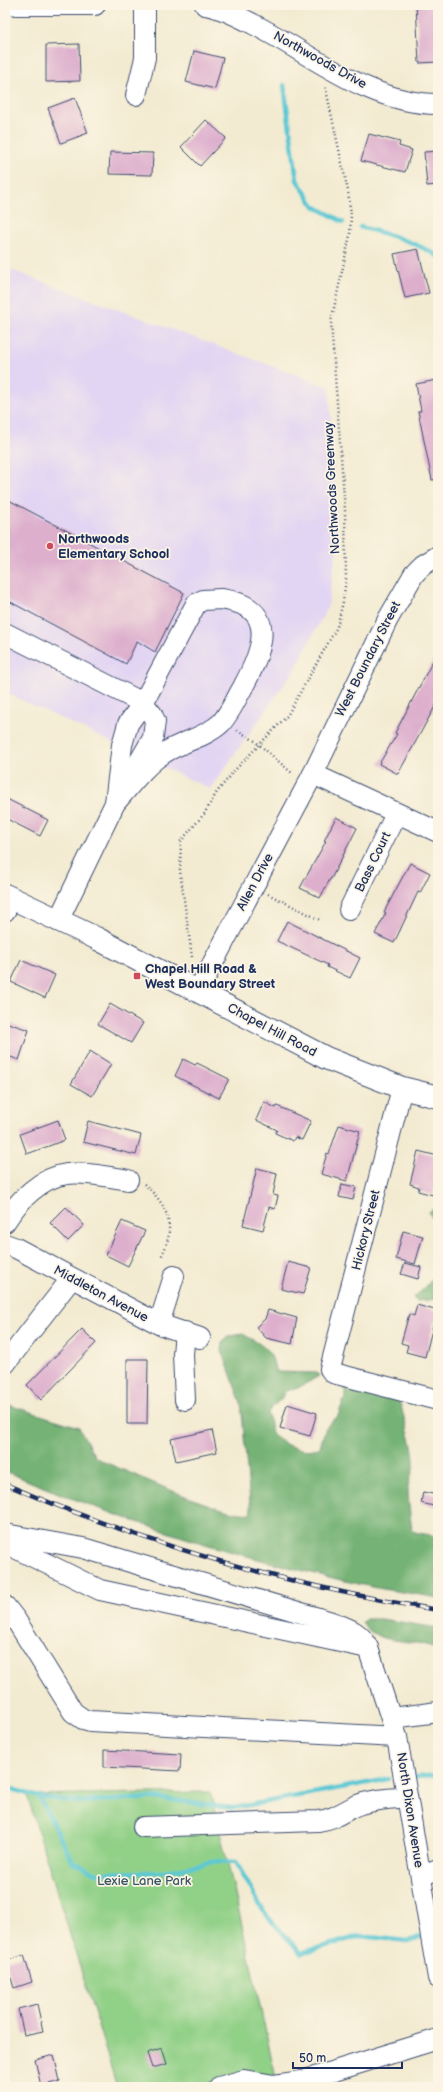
<svg xmlns="http://www.w3.org/2000/svg" width="443" height="2092" viewBox="0 0 443 2092" font-family="'Balsamiq Sans',sans-serif">
	<rect width="100%" height="100%" fill="#fcf5e5"/>
	<filter id="ink" filterUnits="userSpaceOnUse"><feTurbulence type="fractalNoise" baseFrequency=".025" numOctaves="2"/><feDisplacementMap in="SourceGraphic" scale="8" xChannelSelector="R" yChannelSelector="G"/><feConvolveMatrix kernelMatrix="1 2 1 2 8 2 1 2 1" color-interpolation-filters="sRGB"/></filter>
	<filter id="wash" filterUnits="userSpaceOnUse"><feTurbulence type="fractalNoise" baseFrequency=".012" numOctaves="4" result="noise"/><feDisplacementMap in="SourceGraphic" scale="16" xChannelSelector="R" yChannelSelector="G"/><feGaussianBlur stdDeviation="0.9" result="paint"/><feColorMatrix in="noise" values="0 0 0 0 0 0 0 0 0 0 0 0 0 0 0 0 0 1.4 0 .05"/><feComposite in="paint" operator="in"/></filter>
	<g filter="url(#wash)">
		<rect width="100%" height="100%" fill="#f3ebd1"/>
		<!-- built -->
		<path fill="#e2d4f3" d="M5,268L329,387L338,539L328,606L295,669L210,789L5,692Z"/>
		<!-- green -->
		<path fill="#91d087" stroke="#568072" d="M210,1792L233,1885L278,2087H117L27,1795Z"/>
		<!-- forest -->
		<g fill="#74b274" stroke="#487069">
			<path d="M438,1205V1228L429,1212Z"/>
			<path d="M438,1270V1299L417,1301L413,1298L426,1287Z"/>
			<path d="M243,1334C253,1340 267,1346 272,1358C274,1364 274,1367 278,1372L317,1373L319,1376L298,1388L285,1391L281,1399L271,1408L268,1413C270,1419 269,1426 272,1432C280,1446 306,1454 320,1447L326,1427L338,1416L340,1410L345,1398V1386L397,1400L401,1405C404,1422 415,1447 414,1463C414,1471 409,1479 408,1487C408,1496 410,1523 413,1531C421,1535 430,1533 438,1538V1598C413,1593 388,1591 363,1585C241,1558 120,1521 5,1471V1404L79,1427L95,1457L104,1462C133,1473 226,1518 251,1513L241,1403L222,1350V1342L229,1336Z"/>
			<path d="M366,1619H381L438,1628V1650C415,1636 377,1648 362,1622Z"/>
		</g>
		<g fill="none" stroke-linecap="round" stroke-linejoin="round">
			<!-- stream -->
			<g stroke="#5cc8d4" stroke-width="4.5">
				<path d="M284,85L297,180L314,206L343,222"/>
				<path d="M360,227C388,234 413,241 438,256"/>
				<path d="M416,1777L438,1775"/>
				<path d="M5,1787L35,1796L76,1802L156,1798L233,1808L389,1779"/>
				<path d="M39,1797L73,1862L97,1873L159,1872L200,1865L211,1861L236,1862L265,1914L301,1953L360,1936L407,1941L421,1937"/>
			</g>
		</g>
		<g id="blocks">
			<!-- building -->
			<g fill="#ddafcd">
				<path d="M416,5H438V62L419,63Z"/>
				<path d="M79,44L80,81L46,82V45Z"/>
				<path d="M194,51L223,58L215,89L186,82Z"/>
				<path d="M75,98L88,133L61,143L48,108Z"/>
				<path d="M206,120L226,138L200,166L181,147Z"/>
				<path d="M369,134L400,142L399,146L412,150L405,172L361,161Z"/>
				<path d="M438,151V185L427,186L424,152Z"/>
				<path d="M110,152L153,153L152,175L109,174Z"/>
				<path d="M418,249L429,293L405,298L394,254Z"/>
				<path d="M437,380L438,479L432,480L418,411H421L416,384Z"/>
				<path d="M5,498L184,593L155,652L137,641L126,664L5,599Z"/>
				<path d="M438,651V701L398,774L379,764L397,734L395,733Z"/>
				<path d="M5,798L48,820L40,836L5,818Z"/>
				<path d="M336,817L357,828L331,879H330L320,898L300,888L326,841H324Z"/>
				<path d="M410,863L430,873L420,893L418,892L394,943L375,934L386,913L384,912Z"/>
				<path d="M287,921L360,958L350,978L327,967L328,965L277,941Z"/>
				<path d="M21,960L55,975L45,998L11,982Z"/>
				<path d="M110,1004L143,1023L131,1043L98,1024Z"/>
				<path d="M5,1022L29,1030L19,1060L5,1055Z"/>
				<path d="M90,1051L111,1064L92,1096L71,1084Z"/>
				<path d="M183,1059L195,1065L197,1063L229,1079L219,1098L175,1076Z"/>
				<path d="M264,1102L276,1108L277,1106L311,1121L302,1140L295,1137L293,1141L275,1133L277,1130L256,1120Z"/>
				<path d="M58,1120L65,1140L27,1154L20,1134Z"/>
				<path d="M88,1121L141,1135L136,1155L83,1142Z"/>
				<path d="M339,1125L360,1131L347,1181L321,1174L327,1153L329,1154Z"/>
				<path d="M418,1151L438,1156V1174L433,1195L418,1191L419,1187L410,1184Z"/>
				<path d="M257,1168L277,1173L273,1195L278,1196L275,1209L269,1207L263,1230L243,1225Z"/>
				<path d="M342,1184L356,1187L353,1200L339,1197Z"/>
				<path d="M66,1207L84,1225L68,1241L50,1223Z"/>
				<path d="M122,1221L145,1231L128,1266L106,1255Z"/>
				<path d="M403,1231L423,1236L415,1264L396,1259Z"/>
				<path d="M288,1262L311,1268L303,1294L281,1289Z"/>
				<path d="M405,1263L421,1267L418,1279L401,1274Z"/>
				<path d="M417,1305L438,1311V1323L434,1322L425,1357L406,1352L408,1345L401,1343L409,1314L414,1316Z"/>
				<path d="M268,1310L297,1318L292,1344L266,1338L256,1327L265,1319Z"/>
				<path d="M82,1329L96,1343L41,1400L27,1385Z"/>
				<path d="M127,1359H148L147,1424H127Z"/>
				<path d="M287,1404L317,1413L310,1436L280,1428Z"/>
				<path d="M212,1430L217,1452L176,1461L171,1439Z"/>
				<path d="M423,1492L438,1495V1507L421,1503Z"/>
				<path d="M104,1750L181,1754L180,1771L104,1767Z"/>
				<path d="M24,1955L32,1982L14,1988L6,1961Z"/>
				<path d="M37,2004L43,2031L24,2035L18,2009Z"/>
				<path d="M162,2048L167,2064L152,2068L147,2053Z"/>
				<path d="M54,2055L60,2081L41,2086L35,2060Z"/>
			</g>
		</g>
	</g>
	<g filter="url(#ink)">
		<use href="#blocks" fill-opacity="0" stroke="#3b4b6f" stroke-width="1"/>
		<g fill="none" stroke-linecap="round" stroke-linejoin="round">
			<defs>
				<g id="minor">
					<path d="M15,5H95"/>
					<path d="M205,5C222,8 237,16 253,24C312,54 369,104 438,104"/>
					<path d="M136,95L145,58V5"/>
					<path d="M221,599C280,607 263,650 243,687C236,699 230,713 221,723C205,738 182,741 164,753C145,765 130,786 115,803L122,745L128,724L143,703L196,604L203,600Z"/>
					<path d="M5,633L143,703L152,714L155,721L153,738L115,803L58,921"/>
					<path d="M313,774L438,832"/>
					<path d="M349,910L396,814"/>
					<path d="M5,911L12,898"/>
					<path d="M198,991L313,774L388,619L414,574L423,565L438,556"/>
					<path d="M402,1088L330,1369L333,1373L438,1400"/>
					<path d="M5,1222C18,1201 41,1177 67,1174C87,1172 109,1177 128,1180"/>
					<path d="M5,1244L16,1248L159,1324L200,1338"/>
					<path d="M159,1324L174,1276"/>
					<path d="M5,1364L71,1279"/>
					<path d="M185,1400L183,1354L185,1332"/>
					<path d="M5,1534L83,1548L332,1622C348,1628 361,1632 368,1648L397,1737L438,1978"/>
					<path d="M5,1543L100,1590L368,1648"/>
					<path d="M5,1606L16,1620L73,1712L83,1719L90,1721L397,1737"/>
					<path d="M392,1718L438,1712"/>
					<path d="M143,1827L318,1821C334,1819 341,1813 355,1806C371,1799 390,1799 407,1797"/>
					<path d="M421,1876L438,1869"/>
					<path d="M219,2087L244,2080L274,2085L302,2081L438,2039"/>
				</g>
				<path id="major" d="M5,895L96,938L326,1058L402,1088L438,1097"/>
			</defs>
			<!-- minor casing -->
			<use href="#minor" stroke="#3b4b6f" stroke-width="22"/>
			<!-- major casing -->
			<use href="#major" stroke="#3b4b6f" stroke-width="24"/>
			<!-- path -->
			<g stroke="#3b4b6f" stroke-width="2.5" stroke-dasharray="1 3" stroke-linecap="butt">
				<path d="M237,730L255,741L293,774"/>
				<path d="M268,894L320,920"/>
				<path d="M192,957L180,871L181,841L204,814L217,792L234,771L287,716L337,627L343,602L346,579L345,510L331,322L350,235L351,214L348,191L325,85"/>
				<path d="M144,1184C168,1205 177,1227 161,1257"/>
			</g>
			<!-- minor -->
			<use href="#minor" stroke="#fff" stroke-width="20"/>
			<!-- major -->
			<use href="#major" stroke="#fff" stroke-width="22"/>
			<defs>
				<path id="rail" d="M5,1484C144,1544 289,1586 438,1610"/>
			</defs>
			<!-- rail casing -->
			<use href="#rail" stroke="#1b2f5e" stroke-width="4.5"/>
			<!-- rail -->
			<use href="#rail" stroke="#fcf5e5" stroke-width="3" stroke-dasharray="9" stroke-linecap="butt"/>
		</g>
	</g>
	<!-- markers -->
	<g fill="#d1495b" stroke="#fcf5e5" stroke-width="1.5">
		<circle cx="50" cy="546" r="4"/>
		<rect x="133" y="972" width="8" height="8" rx="2"/>
	</g>
	<g text-anchor="middle" dominant-baseline="central" stroke-width="3.5" stroke-linejoin="round" paint-order="stroke">
		<!-- street labels -->
		<g font-size="13" fill="#1b2f5e" stroke="#fcf5e5">
			<text transform="translate(320 60) rotate(29)">Northwoods Drive</text>
			<text transform="translate(332 488) rotate(-93)">Northwoods Greenway</text>
			<text transform="translate(368 659) rotate(-63)">West Boundary Street</text>
			<text transform="translate(373 862) rotate(-64)">Bass Court</text>
			<text transform="translate(255 882) rotate(-62)">Allen Drive</text>
			<text transform="translate(272 1030) rotate(28)">Chapel Hill Road</text>
			<text transform="translate(366 1230) rotate(-76)">Hickory Street</text>
			<text transform="translate(101 1294) rotate(28)">Middleton Avenue</text>
			<text transform="translate(410 1810) rotate(81)">North Dixon Avenue</text>
		</g>
		<!-- poi labels -->
		<g font-size="13" font-weight="bold" fill="#1b2f5e" stroke="#fcf5e5" text-anchor="start">
			<text x="58" y="539">Northwoods<tspan x="58" dy="15">Elementary School</tspan></text>
			<text x="145" y="969">Chapel Hill Road &amp;<tspan x="145" dy="15">West Boundary Street</tspan></text>
		</g>
		<!-- park labels -->
		<g font-size="13" fill="#385768" stroke="#fcf5e5">
			<text x="144" y="1881">Lexie Lane Park</text>
		</g>
	</g>
	<!-- margin -->
	<rect width="443" height="2092" fill="none" stroke="#fcf5e5" stroke-width="20"/>
	<!-- scale -->
	<path d="M293 2062v6h109v-6" fill="none" stroke="#1b2f5e" stroke-width="2"/>
	<text x="299" y="2062" font-size="12" fill="#1b2f5e" stroke="#fcf5e5" stroke-width="3" paint-order="stroke">50 m</text>
</svg>
